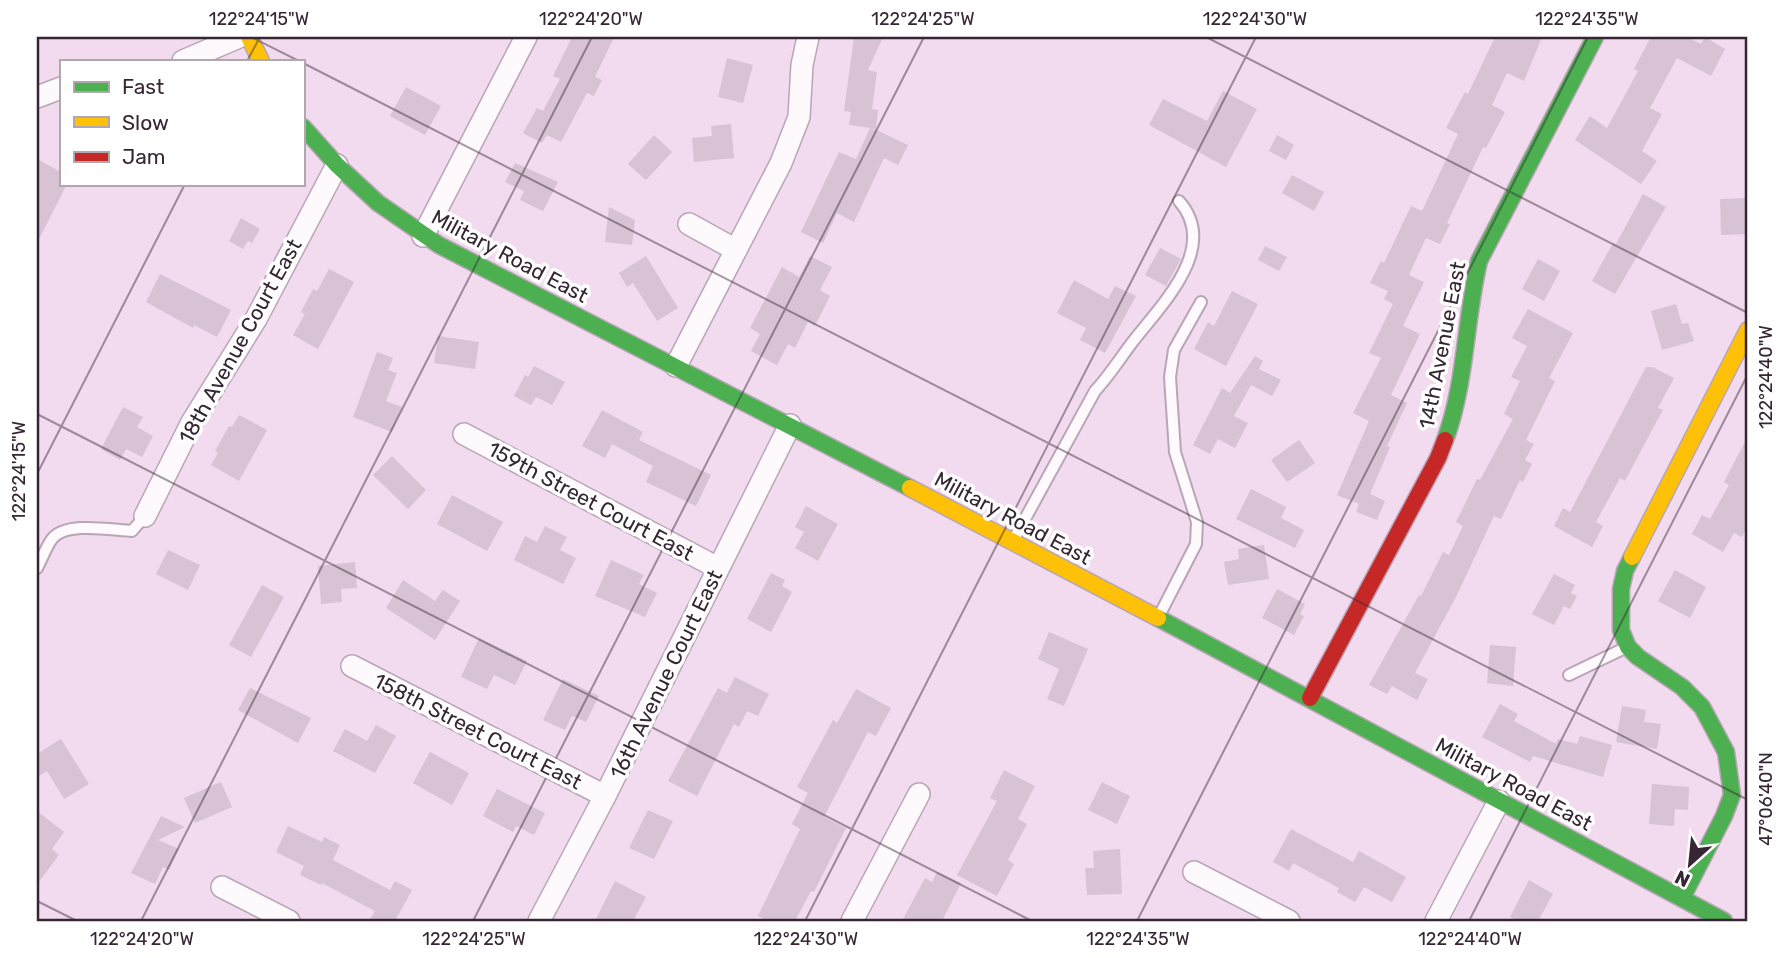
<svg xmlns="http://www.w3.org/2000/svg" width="1785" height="958" viewBox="0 0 1785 958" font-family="Rubik,sans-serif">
	<rect width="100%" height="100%" fill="#f2daef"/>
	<!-- building -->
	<g fill="#d7c3d4">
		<path d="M572,37H614L595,77L602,80L594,96L587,93L561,142L547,135L542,143L523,133L537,108L543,111L560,79L553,76Z"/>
		<path d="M854,37H883L868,70L877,72L872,109L878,110L876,129L872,128L908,145L898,165L884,158L854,222L837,213L823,243L801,232L839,152L856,159L870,128L849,125L851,112L844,111Z"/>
		<path d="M1495,37H1542L1524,81L1507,73L1492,105L1505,112L1486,148L1483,147L1447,223L1450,224L1440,244L1426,238L1409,275L1424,282L1403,326L1420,334L1391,395L1407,403L1387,446L1390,447L1370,494L1385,501L1377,520L1356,512L1359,504L1337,495L1369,421L1353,413L1381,358L1369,353L1393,304L1384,299L1388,291L1370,283L1381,261L1384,263L1411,206L1422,211L1458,134L1446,128L1465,92L1468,94Z"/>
		<path d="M1651,37H1687L1701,44L1705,37L1725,49L1711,76L1677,58L1650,108L1662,114L1642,151L1657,161L1641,184L1575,140L1590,116L1607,128L1638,71L1634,69Z"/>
		<path d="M727,58L753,65L743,103L718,97Z"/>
		<path d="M406,87L441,106L425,135L390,116Z"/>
		<path d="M1223,91L1257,109L1226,167L1149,125L1163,99L1207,121Z"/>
		<path d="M731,124L734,158L694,162L692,138L712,136L711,126Z"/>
		<path d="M654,135L672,152L646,180L628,164Z"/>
		<path d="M1277,135L1294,145L1286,160L1269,151Z"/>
		<path d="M37,159L61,172V184H67L37,243Z"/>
		<path d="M515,163L558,182L543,211L520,200L524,191L505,182Z"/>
		<path d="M1292,175L1324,192L1314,211L1282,193Z"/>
		<path d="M1643,194L1666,207L1615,294L1592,281L1613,243L1616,244Z"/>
		<path d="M1748,198V234L1721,235L1720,199Z"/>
		<path d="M609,207L635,220L632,245L605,242Z"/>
		<path d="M241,218L260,229L252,243L248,241L243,249L229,241Z"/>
		<path d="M1265,246L1287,257L1279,271L1258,260Z"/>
		<path d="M1160,248L1181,259L1166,286L1145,275Z"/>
		<path d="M646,256L678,308L657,321L633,283L627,287L619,273Z"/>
		<path d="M810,256L832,267L820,290L830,296L815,326L808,322L795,348L788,344L777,365L751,351L760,334L750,328L782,267L799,277Z"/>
		<path d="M1538,259L1560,271L1544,301L1522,289Z"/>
		<path d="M329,269L354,282L318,349L293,335L305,314L301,312L313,289L317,291Z"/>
		<path d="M160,274L231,310L217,337L194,325L193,328L146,302Z"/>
		<path d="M1074,280L1108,299L1115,286L1136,296L1105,353L1080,340L1086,328L1057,313Z"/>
		<path d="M1232,291L1258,304L1226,366L1194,349L1208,322L1214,326Z"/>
		<path d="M1676,304L1682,324L1688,323L1694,341L1662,350L1651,311Z"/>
		<path d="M1528,309L1573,333L1549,378L1555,381L1526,440L1534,444L1525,460L1532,464L1523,482L1520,480L1501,519L1494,516L1456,597L1415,673L1428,679L1417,700L1392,686L1387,694L1369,685L1419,595L1421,596L1443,552L1449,555L1463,526L1456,522L1477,479L1480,480L1513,419L1504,414L1520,381L1511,377L1527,346L1512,338Z"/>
		<path d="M438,336L479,342L475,369L434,363Z"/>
		<path d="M377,352L393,358L388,370L397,373L386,401L402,407L392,432L353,417Z"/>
		<path d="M1255,356L1263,361L1259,369L1281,380L1272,396L1251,385L1234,416L1248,423L1235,448L1218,439L1210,454L1193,445L1222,388L1230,393Z"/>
		<path d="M534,366L565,382L552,405L536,397L531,405L514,396L525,375L528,377Z"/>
		<path d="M1646,367H1652L1674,378L1658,408L1663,410L1653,428L1625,481L1620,478L1596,522L1603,526L1592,547L1554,526L1563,508L1570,512Z"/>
		<path d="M123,407L143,417L137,427L153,436L142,457L126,449L120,460L101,449Z"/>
		<path d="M602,410L643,432L639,440L711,475L696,506L646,482L653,466L612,444L605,458L582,446Z"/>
		<path d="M239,415L267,430L239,481L211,465L218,453L215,451L229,426L232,427Z"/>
		<path d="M1748,436V525L1742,537L1734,533L1723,552L1692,534L1702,515L1710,519L1729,485L1724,482Z"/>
		<path d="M1299,440L1315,463L1287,482L1271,460Z"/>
		<path d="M392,456L426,490L408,509L373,475Z"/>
		<path d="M1251,489L1286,507L1281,518L1304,530L1295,548L1236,519Z"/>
		<path d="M452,495L503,522L487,551L437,524Z"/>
		<path d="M806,506L838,524L818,561L795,548L804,532L795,527Z"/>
		<path d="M545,526L567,537L560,550L576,558L563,584L514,560L525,536L537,542Z"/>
		<path d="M1264,545L1269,579L1228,585L1224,562L1239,559L1238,549Z"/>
		<path d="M168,550L200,565L188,590L156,574Z"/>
		<path d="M611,560L644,575L639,584L657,593L645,617L595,596Z"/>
		<path d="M355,562L357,588L341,589L342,602L321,604L318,566Z"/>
		<path d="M1675,570L1706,587L1690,618L1658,601Z"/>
		<path d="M771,573L785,580L782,586L792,592L771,632L747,619Z"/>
		<path d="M1554,574L1575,585L1571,593L1577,596L1570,609L1564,606L1554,625L1532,614Z"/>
		<path d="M403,580L435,601L443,590L460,601L435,640L386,608Z"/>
		<path d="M262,585L284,597L251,657L229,645Z"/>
		<path d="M1277,589L1305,604L1300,614L1304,616L1294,635L1262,618Z"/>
		<path d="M1049,632L1088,649L1064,706L1047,699L1059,669L1038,659Z"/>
		<path d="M479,638L527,661L515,685L494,675L487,689L461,677Z"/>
		<path d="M1490,645L1516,647L1513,686L1487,683Z"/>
		<path d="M735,677L769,694L758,716L747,711L739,727L734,724L697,796L668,781L718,688L727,693Z"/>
		<path d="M563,679L599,696L586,722L572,716L565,730L543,720Z"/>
		<path d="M250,688L311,718L298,743L238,710Z"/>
		<path d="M856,689L891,708L876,736L868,732L824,817L846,828L814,892L811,891L795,921H768L758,916L800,829L792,824L808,793L797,787L833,720L837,723Z"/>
		<path d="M1500,704L1518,714L1514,721L1556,744L1558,739L1577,744L1580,736L1612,745L1603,777L1533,756L1530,762L1482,737Z"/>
		<path d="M1622,706L1646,710L1644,722L1661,724L1657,749L1616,742Z"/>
		<path d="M376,725L396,736L375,773L333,751L345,729L367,741Z"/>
		<path d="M61,739L89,784L64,799L47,771L37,777V754Z"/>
		<path d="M430,752L469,773L452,805L413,783Z"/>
		<path d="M1004,770L1035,786L1018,819L1027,824L1008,860L1014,864L997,896L957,875L997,801L990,798Z"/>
		<path d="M221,782L232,807L195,823L184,798Z"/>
		<path d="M1102,782L1130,796L1117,824L1088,810Z"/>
		<path d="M1652,784L1689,787L1688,810L1675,809L1674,826L1649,824Z"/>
		<path d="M497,789L545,813L534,835L516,826L513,832L483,816Z"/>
		<path d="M648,810L673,821L654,859L629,848Z"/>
		<path d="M37,811L64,832L52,849L59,855L37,884Z"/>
		<path d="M161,816L185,827L158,840L179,849L169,870L163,867L155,884L131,873Z"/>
		<path d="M288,826L322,842L324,837L340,845L333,860L390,890L395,881L412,890L395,921H369L375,911L322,883L321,885L300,875L304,866L276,852Z"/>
		<path d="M1291,829L1353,862L1359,851L1406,877L1392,902L1364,887L1355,902L1337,892L1339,888L1293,863L1289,871L1273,862Z"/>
		<path d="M1120,849L1122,894L1087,895L1085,868H1094L1093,851Z"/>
		<path d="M937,872L961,883L942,921H902L925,878L932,882Z"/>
		<path d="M1529,880L1553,894L1538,921H1518L1510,917Z"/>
		<path d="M615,881L646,897L633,921H595Z"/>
	</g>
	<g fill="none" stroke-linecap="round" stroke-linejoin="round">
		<defs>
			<g id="lane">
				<path d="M1014,539L1095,391C1109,376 1119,360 1131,344C1160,306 1221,248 1179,201"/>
				<path d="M37,568C42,559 46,547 52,539C66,521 111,530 132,531L145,516"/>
				<path d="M1159,616L1196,544L1197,522L1175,452L1170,377L1174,350L1201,302"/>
				<path d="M1569,675L1625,648"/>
			</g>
			<g id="street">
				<path d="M183,61L239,37"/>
				<path d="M37,97L61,88"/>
				<path d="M689,224L736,250"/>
				<path d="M423,236L526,37"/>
				<path d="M676,366L781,163L799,117L802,65L808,37"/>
				<path d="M464,434L718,568"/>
				<path d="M145,516L192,422L256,319L337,165"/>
				<path d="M352,666L605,796"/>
				<path d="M1194,872L1289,921"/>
				<path d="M222,887L289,921"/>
				<path d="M539,921L605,796L790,425"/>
				<path d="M852,921L919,794"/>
				<path d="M1436,921L1499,801"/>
			</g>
			<g id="fast">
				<path d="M303,127L337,165L378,203L439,245L910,488"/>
				<path d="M1445,440C1466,384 1465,320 1479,261L1595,37"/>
				<path d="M1632,557L1625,571L1621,589V630L1628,647L1638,657L1682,687L1702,707L1726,752L1732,795L1724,816L1682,898"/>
				<path d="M1158,618L1724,921"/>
			</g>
			<g id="slow">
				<path d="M249,37L261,61"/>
				<path d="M910,488L1158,618"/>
				<path d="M1632,557L1748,330"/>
			</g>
			<path id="jam" d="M1310,698L1438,458L1445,440"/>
		</defs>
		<!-- lane casing -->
		<use href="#lane" stroke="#b8a6b6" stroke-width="14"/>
		<!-- street casing -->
		<use href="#street" stroke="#b8a6b6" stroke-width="24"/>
		<!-- fast casing -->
		<use href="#fast" stroke="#b8a6b6" stroke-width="19"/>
		<!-- slow casing -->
		<use href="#slow" stroke="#b8a6b6" stroke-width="19"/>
		<!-- jam casing -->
		<use href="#jam" stroke="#b8a6b6" stroke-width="19"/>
		<!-- lane -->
		<use href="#lane" stroke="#fdf9fd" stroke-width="10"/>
		<!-- street -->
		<use href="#street" stroke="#fdf9fd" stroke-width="21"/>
		<!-- fast -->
		<use href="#fast" stroke="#4caf50" stroke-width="16"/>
		<!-- slow -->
		<use href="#slow" stroke="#ffc107" stroke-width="16"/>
		<!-- jam -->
		<use href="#jam" stroke="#c62828" stroke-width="16"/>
	</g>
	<!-- ticks -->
	<path fill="none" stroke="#362634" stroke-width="2" stroke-opacity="0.45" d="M251,37L299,61M1206,37L1748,313M247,61L260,37M303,63L1748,800M37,414L1032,921M37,474L185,184M37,901L77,921M141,921L592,37M473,921L924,37M805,921L1256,37M1137,921L1588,37M1469,921L1748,374"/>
	<g text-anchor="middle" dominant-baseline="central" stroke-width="7" stroke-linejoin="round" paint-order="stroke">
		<!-- street labels -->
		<g font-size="21" fill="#362634" stroke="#fff">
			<text transform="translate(510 256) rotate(28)">Military Road East</text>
			<text transform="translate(240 341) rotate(-61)">18th Avenue Court East</text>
			<text transform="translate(1442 345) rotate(-79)">14th Avenue East</text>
			<text transform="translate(591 501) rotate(28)">159th Street Court East</text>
			<text transform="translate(1013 518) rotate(28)">Military Road East</text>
			<text transform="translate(666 674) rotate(-64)">16th Avenue Court East</text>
			<text transform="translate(478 731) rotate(27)">158th Street Court East</text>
			<text transform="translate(1514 784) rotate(28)">Military Road East</text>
		</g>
	</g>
	<!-- border -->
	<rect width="1785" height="958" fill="none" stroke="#ffffff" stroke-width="77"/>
	<!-- legend -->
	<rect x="60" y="60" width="245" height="126" fill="#ffffff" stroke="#afa8ae" stroke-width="2"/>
	<rect x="74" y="82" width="35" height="10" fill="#4caf50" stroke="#afa8ae" stroke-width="2"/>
	<text x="122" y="94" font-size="21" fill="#362634">Fast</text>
	<rect x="74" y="117" width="35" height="10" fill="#ffc107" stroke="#afa8ae" stroke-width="2"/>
	<text x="122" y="130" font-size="21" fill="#362634">Slow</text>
	<rect x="74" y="152" width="35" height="10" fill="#c62828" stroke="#afa8ae" stroke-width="2"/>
	<text x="122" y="164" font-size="21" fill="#362634">Jam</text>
	<!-- north arrow -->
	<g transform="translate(1690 864) rotate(207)" stroke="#ffffff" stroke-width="5" paint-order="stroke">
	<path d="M0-5L12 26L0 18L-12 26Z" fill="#362634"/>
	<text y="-10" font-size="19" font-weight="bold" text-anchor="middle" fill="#362634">N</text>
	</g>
	<rect x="38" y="38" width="1708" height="882" fill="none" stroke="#362634" stroke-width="2.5"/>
	<g font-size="18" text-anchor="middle" fill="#362634">
		<text x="259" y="25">122°24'15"W</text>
		<text x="591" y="25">122°24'20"W</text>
		<text x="923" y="25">122°24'25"W</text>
		<text x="1255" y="25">122°24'30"W</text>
		<text x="1587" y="25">122°24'35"W</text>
		<text transform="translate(1766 377) rotate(-90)" y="6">122°24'40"W</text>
		<text transform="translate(19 471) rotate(-90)" y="6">122°24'15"W</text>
		<text transform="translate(1766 799) rotate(-90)" y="6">47°06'40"N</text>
		<text x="142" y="945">122°24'20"W</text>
		<text x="474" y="945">122°24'25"W</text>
		<text x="806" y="945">122°24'30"W</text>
		<text x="1138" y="945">122°24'35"W</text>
		<text x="1470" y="945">122°24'40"W</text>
	</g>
</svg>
